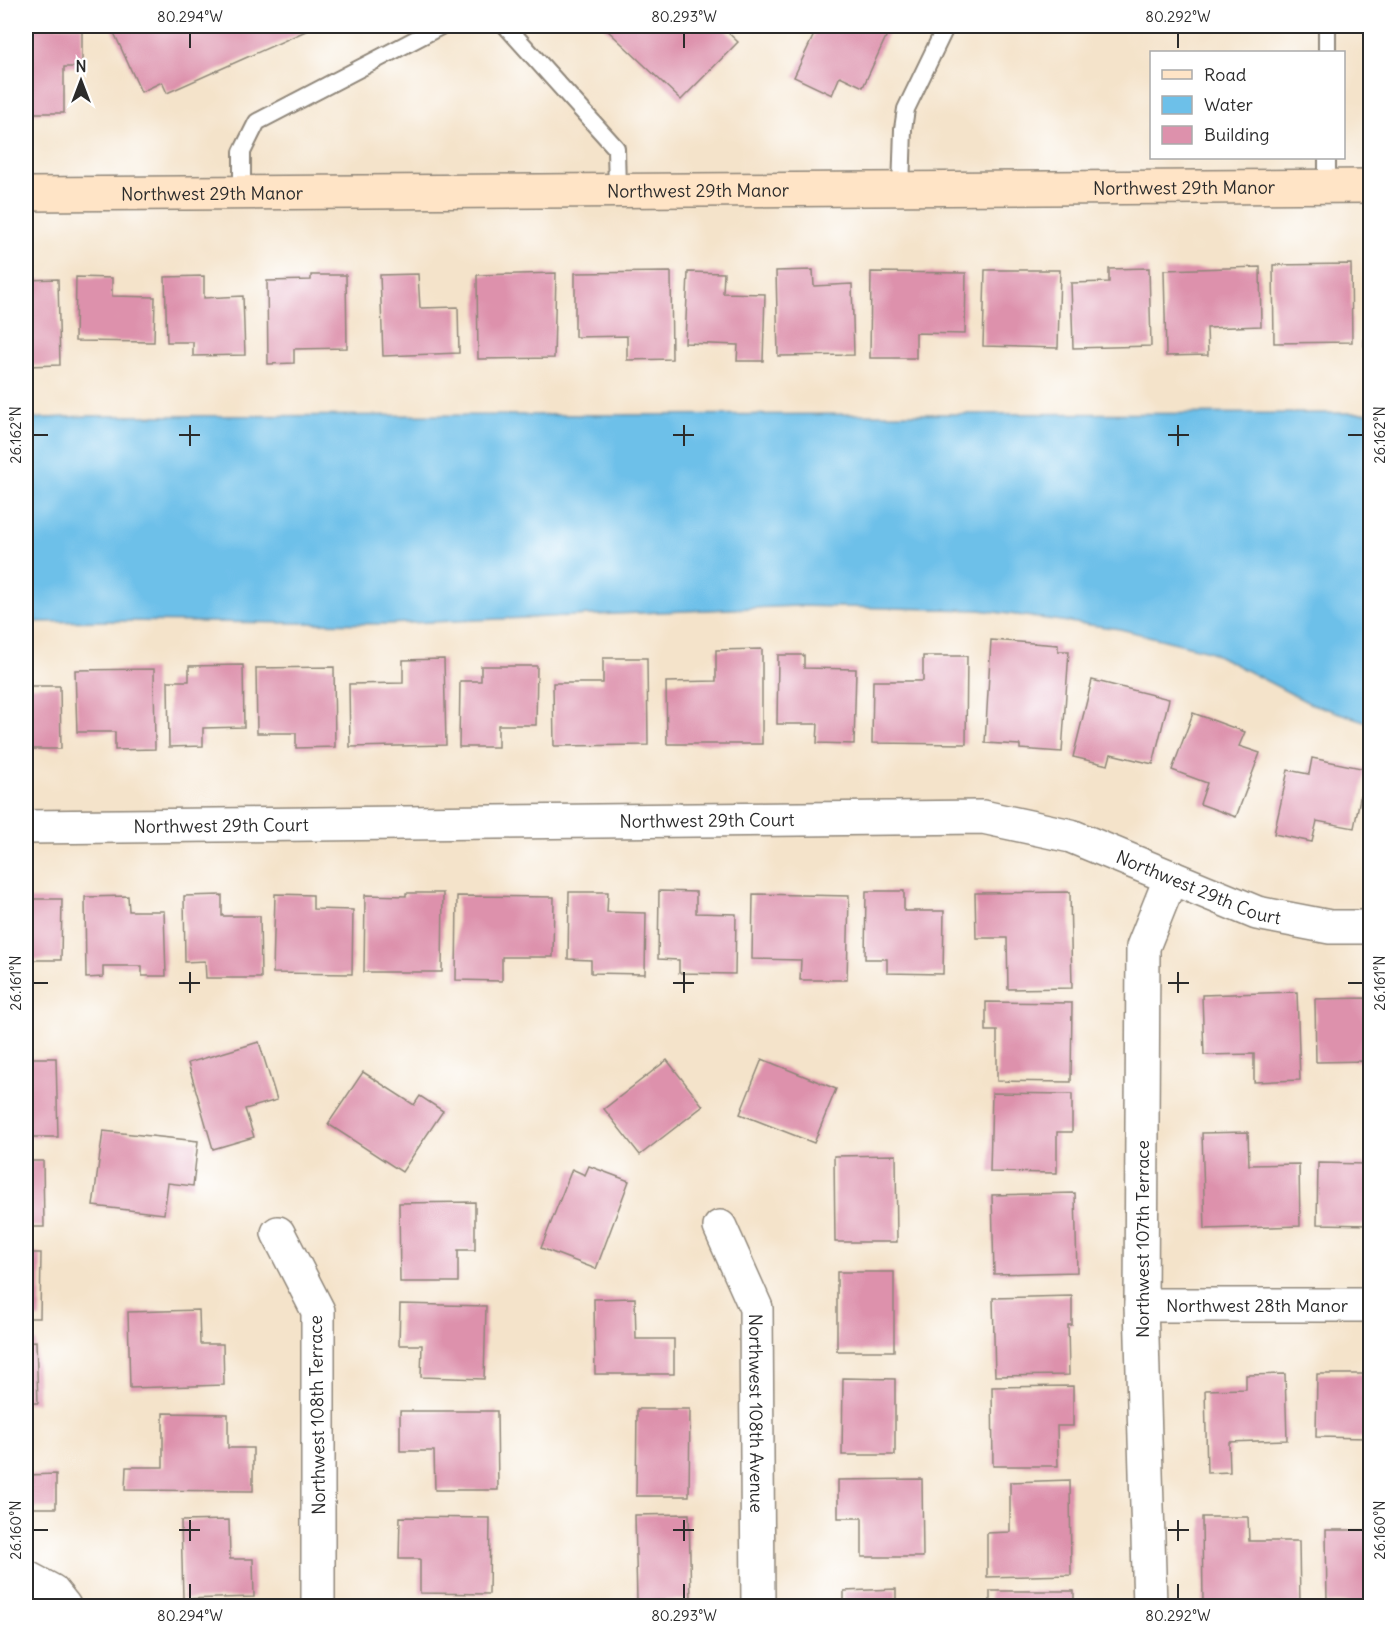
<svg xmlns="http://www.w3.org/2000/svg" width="1396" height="1632" viewBox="0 0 1396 1632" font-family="Delius,sans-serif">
	<rect width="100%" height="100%" fill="#fff"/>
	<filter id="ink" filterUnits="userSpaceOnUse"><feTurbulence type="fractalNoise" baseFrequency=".0167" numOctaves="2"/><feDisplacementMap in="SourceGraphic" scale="12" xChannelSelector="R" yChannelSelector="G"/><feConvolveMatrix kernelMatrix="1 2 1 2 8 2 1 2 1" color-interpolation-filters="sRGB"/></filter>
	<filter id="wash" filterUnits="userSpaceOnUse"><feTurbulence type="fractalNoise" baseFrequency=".008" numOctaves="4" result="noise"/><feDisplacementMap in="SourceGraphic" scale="24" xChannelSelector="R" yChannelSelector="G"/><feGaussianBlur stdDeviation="1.35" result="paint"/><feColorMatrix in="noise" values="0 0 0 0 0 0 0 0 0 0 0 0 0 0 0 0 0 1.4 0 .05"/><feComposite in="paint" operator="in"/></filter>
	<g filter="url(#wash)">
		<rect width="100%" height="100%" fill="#f4e3ca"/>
		<!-- water -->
		<path fill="#6dc0e9" stroke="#4c768a" stroke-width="1.5" d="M1370,413V723L1309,703L1209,651L1120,629L980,610L797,606L386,624L119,621L26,622V419L87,416Z"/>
		<g id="blocks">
			<!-- building -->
			<g fill="#dd91ac">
				<path d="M26,26H82V67H64V113H26Z"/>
				<path d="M111,26H317L167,93L162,82L141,92Z"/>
				<path d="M603,26H685L690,30L694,26H721L738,42L681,100Z"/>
				<path d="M818,26H891L863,87L840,76L832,95L794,77Z"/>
				<path d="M1351,264L1352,342L1274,343L1273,265Z"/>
				<path d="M1365,265H1370V346H1364Z"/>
				<path d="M1260,267L1261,326L1207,328L1208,355L1166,356L1164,270Z"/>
				<path d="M1149,268L1151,346L1073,348L1071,283L1109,282V269Z"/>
				<path d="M813,270L814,286L852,284L854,355L778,356L776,271Z"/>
				<path d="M985,270H1060L1058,348L983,346Z"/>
				<path d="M671,272L672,359L627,360V336L575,337V273Z"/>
				<path d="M688,272L724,273L723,293L765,294L763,361H737L738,345L685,343Z"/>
				<path d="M871,272L966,273L965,334L916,333V358H870Z"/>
				<path d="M556,273L554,358L478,359L477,275Z"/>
				<path d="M418,274L420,308L458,307L459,353L383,356L380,275Z"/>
				<path d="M311,275H346L347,348L294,349V363L268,364L267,281L311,280Z"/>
				<path d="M204,276V298L243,296L245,355L193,356V342H167L165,277Z"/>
				<path d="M76,277L112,278V296L155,297L154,342L75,341Z"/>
				<path d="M58,279L60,365L26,366V280Z"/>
				<path d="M991,640L1058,645V651H1069L1062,752L1020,749V745L985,743Z"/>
				<path d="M762,649V744H667L666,682L716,681V650Z"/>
				<path d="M778,655H804V668L856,669L854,744L817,743L818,724H777Z"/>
				<path d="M923,656H967L966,744L872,743L873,681H923Z"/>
				<path d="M603,658H647L648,745L554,746L553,683H603Z"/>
				<path d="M444,659L446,745L350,747L349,684L403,683V660Z"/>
				<path d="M243,665L244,727L203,728V746L169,747L168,681H189V666Z"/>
				<path d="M481,666H537L536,725H498V747H459L460,681H481Z"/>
				<path d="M334,667L335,747L296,748V733H257L256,668Z"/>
				<path d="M154,669L155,749L115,750V732H77L75,670Z"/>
				<path d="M1092,680L1169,699L1153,764L1111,754L1108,765L1073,757Z"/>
				<path d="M26,686H60L61,749H26Z"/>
				<path d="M1193,713L1245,732L1239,746L1260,753L1236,817L1200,804L1207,783L1172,770Z"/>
				<path d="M1312,758L1366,769L1354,828L1317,821L1312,842L1274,834L1288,770L1309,774Z"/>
				<path d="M659,891L696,892V913L736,914L735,974L679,973V960L658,959Z"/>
				<path d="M866,891H904V911H944L943,974L887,973V959H865Z"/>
				<path d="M569,892H608L607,912L646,913L645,974L591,973V960L568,959Z"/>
				<path d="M1070,892L1072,988L1008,989L1007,938H976L975,893Z"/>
				<path d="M406,893H443L442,972H364L365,895L406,896Z"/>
				<path d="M275,894L313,895V909L353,910L352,974L273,973Z"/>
				<path d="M753,894L849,896L847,980H800L801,960L752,959Z"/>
				<path d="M222,895V916H260L261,978H206L205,961L185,962L184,896Z"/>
				<path d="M128,896L129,911H164L166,976H142V966H103V977L86,978L85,897Z"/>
				<path d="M457,896L554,897L553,957H502V981L456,980Z"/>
				<path d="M26,899H62L61,960H26Z"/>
				<path d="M1297,992L1300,1080L1254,1082V1054L1204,1055L1202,995Z"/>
				<path d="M1370,998V1084H1367L1366,1061L1316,1062L1315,999Z"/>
				<path d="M986,1002L1072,1003L1071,1082L997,1081V1031H986Z"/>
				<path d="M259,1042L277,1100L245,1109L254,1137L213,1149L188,1063Z"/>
				<path d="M26,1058H56L58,1137H26Z"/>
				<path d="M762,1059L836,1089L814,1143L740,1114Z"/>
				<path d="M667,1060L703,1106L640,1155L604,1109Z"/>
				<path d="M363,1072L414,1105L420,1096L443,1111L402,1172L328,1124Z"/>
				<path d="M992,1093L1072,1094V1132H1057V1173L990,1172Z"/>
				<path d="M103,1131L198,1141L193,1186L168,1183L164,1214L93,1206Z"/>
				<path d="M1248,1132L1249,1165L1299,1164L1300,1226L1205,1229L1202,1133Z"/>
				<path d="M1367,1139H1370V1225L1317,1224L1318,1163L1367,1164Z"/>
				<path d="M896,1155L897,1242H835L834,1156Z"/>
				<path d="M26,1161H43L44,1227H26Z"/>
				<path d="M589,1166L629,1181L596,1269L541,1248L572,1169L585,1175Z"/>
				<path d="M1075,1193L1077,1272L994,1274L992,1195Z"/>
				<path d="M475,1202V1250H458V1282H400L399,1203Z"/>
				<path d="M26,1253H41L40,1318H26Z"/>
				<rect x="837" y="1272" width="57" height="79"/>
				<path d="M1072,1296V1325H1068L1069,1375L995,1376L993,1298Z"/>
				<path d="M635,1298L636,1339H674V1374H595L594,1299Z"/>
				<path d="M400,1304L486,1306L484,1379L421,1377L422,1345H399Z"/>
				<path d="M199,1310L200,1344H223L224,1385L130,1388L128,1312Z"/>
				<path d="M36,1341L38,1403H26V1342Z"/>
				<path d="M1285,1374L1287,1440L1229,1442L1230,1472L1207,1473L1205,1390L1246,1389V1375Z"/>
				<path d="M1317,1374H1370V1468H1367V1438L1316,1437Z"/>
				<path d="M843,1378L895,1379V1455H842Z"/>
				<path d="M1073,1386V1426H1057L1058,1466H993L992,1387Z"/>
				<path d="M637,1409H690L689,1496H636Z"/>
				<path d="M400,1411H497L498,1490H435L434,1451H400Z"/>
				<path d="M163,1413L228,1414V1448H253V1491L125,1490L126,1467H163Z"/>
				<path d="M56,1474V1508H26V1475Z"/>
				<path d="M922,1479L923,1557H862V1518H838V1480Z"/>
				<path d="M1070,1480L1071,1575L987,1577V1533L1010,1532V1482Z"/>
				<path d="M689,1514L691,1600L637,1601L635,1515Z"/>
				<path d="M400,1517L490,1518L489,1594L420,1593V1559H399Z"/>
				<path d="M1202,1517H1248L1249,1541H1299L1300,1604L1203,1605Z"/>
				<path d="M229,1520L230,1559H253L254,1597L183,1599L181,1521Z"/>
				<path d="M1326,1530H1370V1603H1327Z"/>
				<path d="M896,1589V1606H844V1591Z"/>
				<rect x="990" y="1591" width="84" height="15"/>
			</g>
		</g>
	</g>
	<g filter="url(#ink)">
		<use href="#blocks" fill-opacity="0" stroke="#90877a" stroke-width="1.5"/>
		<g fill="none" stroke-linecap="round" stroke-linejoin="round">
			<defs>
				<g id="lane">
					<path d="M506,26L616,148L617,190"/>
					<path d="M1327,26V52"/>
					<path d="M1327,158V186"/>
					<path d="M901,189L903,129L906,109L946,26"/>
					<path d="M242,193V152L257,122L441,26"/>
				</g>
				<g id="street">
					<path id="s1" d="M26,827L983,817L1071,836L1257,913L1330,927H1370"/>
					<path id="s2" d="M720,1227L756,1308L758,1606"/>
					<path d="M278,1233L318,1311V1606"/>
					<path id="s3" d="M1141,1305H1370"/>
					<path d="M26,1577L52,1591L64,1606"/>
					<path d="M1150,1606L1141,1305L1143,947L1171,877"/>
				</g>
				<g id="secondary">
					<path id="s4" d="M26,194L1370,186"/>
				</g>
			</defs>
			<!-- lane casing -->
			<use href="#lane" stroke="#90877a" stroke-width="20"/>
			<!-- street casing -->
			<use href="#street" stroke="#90877a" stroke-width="36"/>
			<!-- secondary casing -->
			<use href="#secondary" stroke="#90877a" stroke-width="36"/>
			<!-- lane -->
			<use href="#lane" stroke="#fff" stroke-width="16"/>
			<!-- street -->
			<use href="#street" stroke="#fff" stroke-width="33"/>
			<!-- secondary -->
			<use href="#secondary" stroke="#ffe4c6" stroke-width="33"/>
		</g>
	</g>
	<!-- ticks -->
	<path fill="none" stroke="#2b2b2b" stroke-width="2" d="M190,33V48M684,33V48M1178,33V48M190,425V446M684,425V446M1178,425V446M33,435H48M179,435H200M673,435H694M1168,435H1189M1348,435H1363M190,972V993M684,972V993M1178,972V993M33,983H48M179,983H200M673,983H694M1168,983H1189M1348,983H1363M190,1520V1541M684,1520V1541M1178,1520V1541M33,1530H48M179,1530H200M673,1530H694M1168,1530H1189M1348,1530H1363M190,1584V1599M684,1584V1599M1178,1584V1599"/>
	<g text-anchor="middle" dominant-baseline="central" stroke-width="6" stroke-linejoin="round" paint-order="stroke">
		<!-- street labels -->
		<g font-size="18" fill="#2b2b2b" stroke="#fff">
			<text stroke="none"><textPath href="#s4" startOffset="1158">Northwest 29th Manor</textPath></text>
			<text stroke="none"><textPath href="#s4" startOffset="672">Northwest 29th Manor</textPath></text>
			<text stroke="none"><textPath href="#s4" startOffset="186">Northwest 29th Manor</textPath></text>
			<text stroke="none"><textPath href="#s1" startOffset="681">Northwest 29th Court</textPath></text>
			<text stroke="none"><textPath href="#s1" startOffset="195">Northwest 29th Court</textPath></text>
			<text stroke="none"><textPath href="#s1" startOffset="1185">Northwest 29th Court</textPath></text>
			<text transform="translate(1142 1239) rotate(-90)">Northwest 107th Terrace</text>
			<text stroke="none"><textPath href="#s3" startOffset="116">Northwest 28th Manor</textPath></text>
			<text stroke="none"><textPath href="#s2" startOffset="194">Northwest 108th Avenue</textPath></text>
			<text transform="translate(317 1415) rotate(-91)">Northwest 108th Terrace</text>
		</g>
	</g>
	<!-- margin -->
	<rect width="1396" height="1632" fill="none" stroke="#fff" stroke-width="66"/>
	<!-- legend -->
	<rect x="1150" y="51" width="195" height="108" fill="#ffffff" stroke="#aaaaaa" stroke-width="1.5"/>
	<rect x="1162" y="70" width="30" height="9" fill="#ffe4c6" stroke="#aaaaaa" stroke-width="1.5"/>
	<text x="1204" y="81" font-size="18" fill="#2b2b2b">Road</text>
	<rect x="1162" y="96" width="30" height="18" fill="#6dc0e9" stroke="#aaaaaa" stroke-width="1.5"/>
	<text x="1204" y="111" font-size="18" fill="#2b2b2b">Water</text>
	<rect x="1162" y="126" width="30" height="18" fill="#dd91ac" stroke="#aaaaaa" stroke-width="1.5"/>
	<text x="1204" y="141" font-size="18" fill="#2b2b2b">Building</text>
	<!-- north arrow -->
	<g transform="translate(81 81)" stroke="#ffffff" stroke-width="4.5" paint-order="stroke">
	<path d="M0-4.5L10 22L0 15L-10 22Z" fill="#2b2b2b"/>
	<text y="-9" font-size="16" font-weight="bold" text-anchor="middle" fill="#2b2b2b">N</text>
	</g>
	<rect x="33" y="33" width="1330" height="1566" fill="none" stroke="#2b2b2b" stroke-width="2"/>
	<g font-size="15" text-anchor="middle" fill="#2b2b2b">
		<text x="190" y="22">80.294°W</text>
		<text x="684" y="22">80.293°W</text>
		<text x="1178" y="22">80.292°W</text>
		<text transform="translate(16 435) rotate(-90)" y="5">26.162°N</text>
		<text transform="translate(1380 435) rotate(-90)" y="5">26.162°N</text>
		<text transform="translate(16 983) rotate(-90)" y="5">26.161°N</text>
		<text transform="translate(1380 983) rotate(-90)" y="5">26.161°N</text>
		<text transform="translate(16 1530) rotate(-90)" y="5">26.160°N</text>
		<text transform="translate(1380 1530) rotate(-90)" y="5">26.160°N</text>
		<text x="190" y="1621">80.294°W</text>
		<text x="684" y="1621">80.293°W</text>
		<text x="1178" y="1621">80.292°W</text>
	</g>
</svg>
